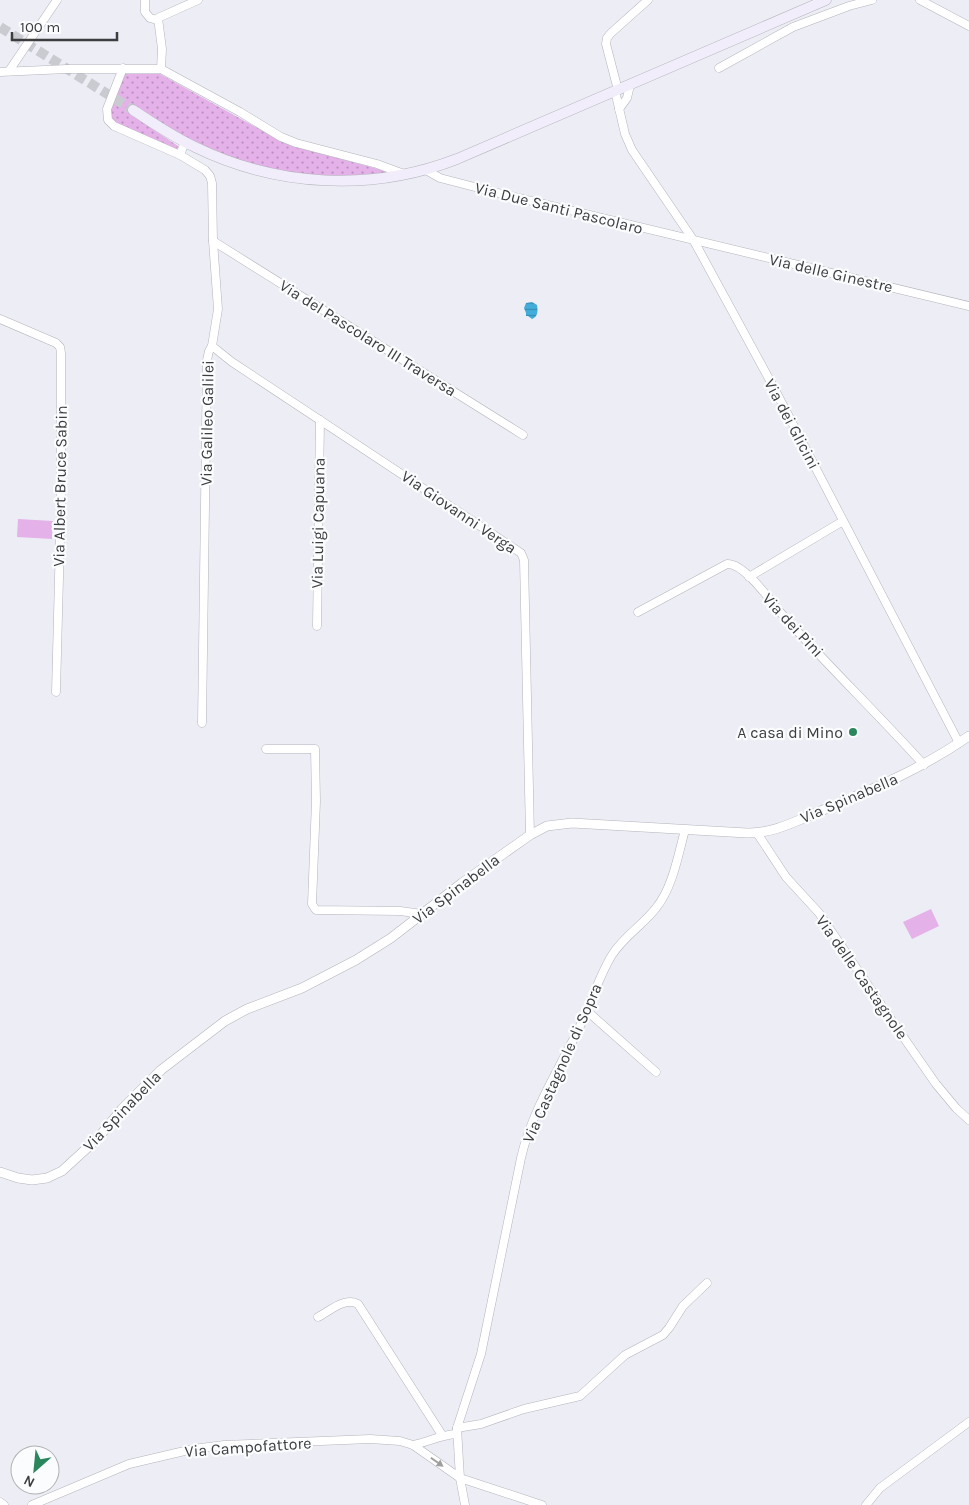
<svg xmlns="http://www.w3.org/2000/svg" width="969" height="1505" viewBox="0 0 969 1505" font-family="Karla,sans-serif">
	<defs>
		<pattern id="grass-dots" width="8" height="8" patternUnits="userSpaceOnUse" patternTransform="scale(1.25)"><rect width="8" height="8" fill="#e4b1e9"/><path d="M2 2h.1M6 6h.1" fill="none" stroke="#ba91be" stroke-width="1.8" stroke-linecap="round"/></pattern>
		<pattern id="water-rules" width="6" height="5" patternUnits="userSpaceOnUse" patternTransform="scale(1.25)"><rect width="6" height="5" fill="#42addb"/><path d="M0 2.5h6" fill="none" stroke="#388eb3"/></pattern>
	</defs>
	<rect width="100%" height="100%" fill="#edeef5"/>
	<!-- grass -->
	<path fill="url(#grass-dots)" d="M125,74H160L281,141L301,148L389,172C333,183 262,172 209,150C182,140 156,126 130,114L178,146L177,150L115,123L109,115Z"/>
	<!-- pitch -->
	<g fill="#e4b1e9">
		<path d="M18,519L53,521L52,539L17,537Z"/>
		<path d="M931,909L939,926L912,939L903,922Z"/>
	</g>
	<!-- water -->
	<path fill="url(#water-rules)" d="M532,302L537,305C538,311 538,317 532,319L528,316H526V313L524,308L526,303Z"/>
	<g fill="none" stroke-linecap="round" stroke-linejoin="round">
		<!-- secondary-tunnel -->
		<path stroke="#cacbd1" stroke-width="10" stroke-dasharray="10 5" stroke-linecap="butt" d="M0,27L133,110"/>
		<defs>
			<g id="minor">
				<path d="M145,0V12L150,18L157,20"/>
				<path d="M920,0L969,26"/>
				<path d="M123,68L107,109L108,120L114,126L180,155"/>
				<path d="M719,68L793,27L849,6L872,0"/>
				<path d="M161,69L162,49L158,18L198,0"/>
				<path d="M9,71L57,0"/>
				<path d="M0,72L67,69H161L240,112L281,137L296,143L377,164L404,174"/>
				<path d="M618,90L606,44L607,38L611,33L648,0"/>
				<path d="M615,91L625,134L632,150L694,241L774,388L959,743"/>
				<path d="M619,109L627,98L630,85"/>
				<path d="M185,142L180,155L205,170L210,176L212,183L213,241L218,309L212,346L209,351L207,360L202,723"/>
				<path d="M426,170L440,178L490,191L969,306"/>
				<path d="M213,241L523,435"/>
				<path d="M0,319L56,343L60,347L61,353V501L56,692"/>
				<path d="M212,346L232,362L521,553L524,560L530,835"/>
				<path d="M749,577L843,521"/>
				<path d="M638,612L727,564C744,563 769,599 780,612C826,664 877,713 924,765"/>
				<path d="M317,626L320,420"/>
				<path d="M266,749H315L316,801L312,904L316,910L400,911L422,914"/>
				<path d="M757,833L786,877L819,913L897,1028L936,1084L956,1108L969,1120"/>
				<path d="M587,1011L656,1072"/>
				<path d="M318,1317C330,1311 344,1297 358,1304L442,1435"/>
				<path d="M457,1428L481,1424L524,1409L580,1396L625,1355L663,1335L669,1328L683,1306L707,1283"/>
				<path d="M413,1445C429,1442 440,1435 456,1434"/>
				<path d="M0,1502L4,1505"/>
				<path d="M32,1505L129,1464L193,1449L224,1445L370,1439L400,1441L413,1445L460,1478L542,1505"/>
				<path d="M465,1505L460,1478L457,1428L481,1354L521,1158C532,1110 560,1068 581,1024C592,1001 599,976 612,955C624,936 643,925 656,908C673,887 678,855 685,830"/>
				<path d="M866,1505L880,1488L969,1422"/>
			</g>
			<path id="tertiary" d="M0,1172L18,1178L32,1180L47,1178L62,1171L98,1138L122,1109L161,1070L225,1021L247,1009L302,988L356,960L391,938L462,883L530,835L547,826L572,823L747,833C771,834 794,822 816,813C869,791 922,769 969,736"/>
			<path id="secondary" d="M133,110C153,123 173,137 195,147C277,187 372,192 457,159L826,0"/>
		</defs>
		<!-- minor casing -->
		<use href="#minor" stroke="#b3b4bb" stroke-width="9"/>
		<!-- tertiary casing -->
		<use href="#tertiary" stroke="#b3b4bb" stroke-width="10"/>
		<!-- secondary casing -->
		<use href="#secondary" stroke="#b3b4bb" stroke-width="11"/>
		<!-- minor -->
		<use href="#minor" stroke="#fff" stroke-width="8"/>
		<!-- tertiary -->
		<use href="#tertiary" stroke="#fff" stroke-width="9"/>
		<!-- secondary -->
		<use href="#secondary" stroke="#f2edfb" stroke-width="10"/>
	</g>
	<!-- one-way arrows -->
	<defs><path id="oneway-solid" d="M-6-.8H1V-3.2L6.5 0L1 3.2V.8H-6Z" transform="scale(1.25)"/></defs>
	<use fill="#9e9e9f" href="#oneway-solid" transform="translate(437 1462) rotate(35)"/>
	<!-- markers -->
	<circle fill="#2a865d" stroke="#fbfcfe" stroke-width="2" cx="853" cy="732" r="5"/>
	<g text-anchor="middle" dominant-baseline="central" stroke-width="4.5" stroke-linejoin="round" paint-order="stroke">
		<!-- street labels -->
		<g font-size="16" fill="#3c3d3f" stroke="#fbfcfe">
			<text transform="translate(559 208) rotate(14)">Via Due Santi Pascolaro</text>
			<text transform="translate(831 273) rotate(13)">Via delle Ginestre</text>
			<text transform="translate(368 338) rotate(32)">Via del Pascolaro III Traversa</text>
			<text transform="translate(207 423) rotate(-89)">Via Galileo Galilei</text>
			<text transform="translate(792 424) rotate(62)">Via dei Glicini</text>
			<text transform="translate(60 486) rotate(-89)">Via Albert Bruce Sabin</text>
			<text transform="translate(459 512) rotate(34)">Via Giovanni Verga</text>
			<text transform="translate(318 523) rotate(-89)">Via Luigi Capuana</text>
			<text transform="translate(793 625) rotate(47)">Via dei Pini</text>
			<text transform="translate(849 798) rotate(-23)">Via Spinabella</text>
			<text transform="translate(456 889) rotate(-37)">Via Spinabella</text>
			<text transform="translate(862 977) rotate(55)">Via delle Castagnole</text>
			<text transform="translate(562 1063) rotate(-66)">Via Castagnole di Sopra</text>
			<text transform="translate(122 1111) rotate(-46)">Via Spinabella</text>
			<text transform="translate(248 1447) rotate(-4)">Via Campofattore</text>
		</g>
		<!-- poi labels -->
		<g font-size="16" fill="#3c3d3f" stroke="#fbfcfe" text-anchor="end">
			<text x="843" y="732">A casa di Mino</text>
		</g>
	</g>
	<!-- north arrow -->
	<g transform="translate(35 1470) rotate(207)"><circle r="24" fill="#fbfcfe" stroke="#afb0b2"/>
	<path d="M0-4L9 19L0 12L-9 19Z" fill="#2a865d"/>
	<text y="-8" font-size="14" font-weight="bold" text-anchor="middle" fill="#3c3d3f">N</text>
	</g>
	<!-- scale -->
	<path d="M12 32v8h105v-8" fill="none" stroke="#3c3d3f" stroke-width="2.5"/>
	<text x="20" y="32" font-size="15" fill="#3c3d3f" stroke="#fbfcfe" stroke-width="4" paint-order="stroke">100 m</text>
</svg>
